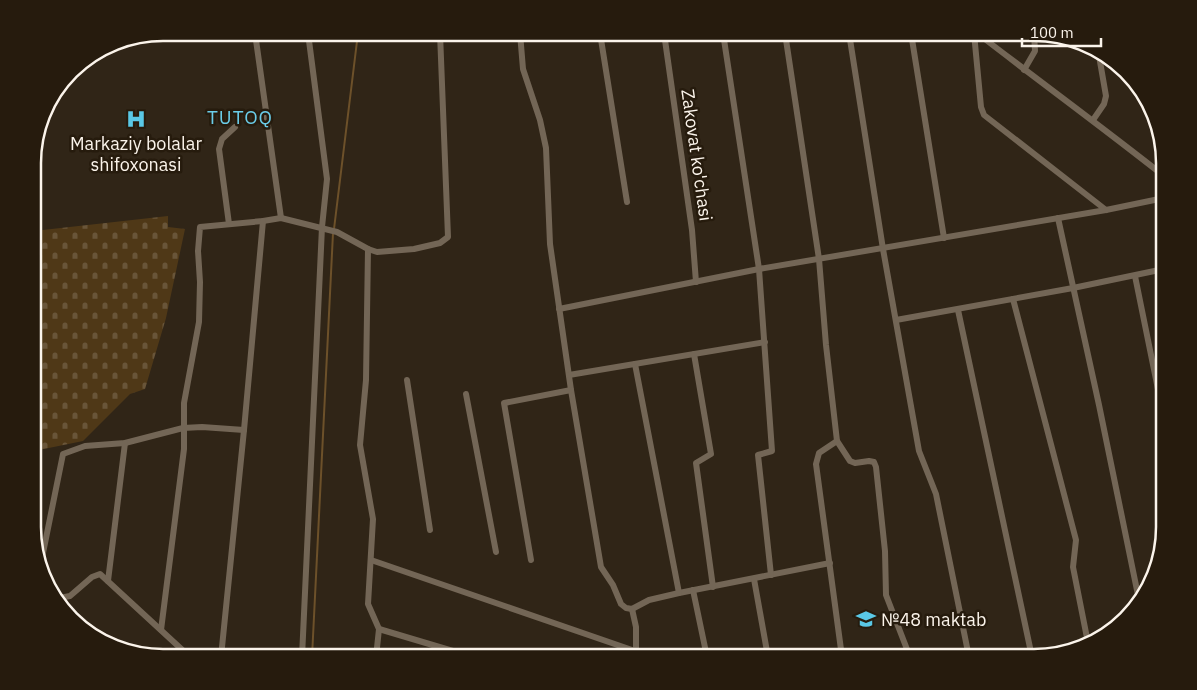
<svg xmlns="http://www.w3.org/2000/svg" width="1197" height="690" viewBox="0 0 1197 690" font-family="'IBM Plex Sans',sans-serif">
	<defs>
		<pattern id="cemetery-stones" width="16" height="16" patternUnits="userSpaceOnUse" patternTransform="scale(1.25)"><rect width="16" height="16" fill="#4f3817"/><path d="M2 7V4a2 2 0 0 1 4 0v3zM10 15v-3a2 2 0 0 1 4 0v3z" fill="#695539"/></pattern>
	</defs>
	<rect width="100%" height="100%" fill="#302517"/>
	<!-- cemetery -->
	<path fill="url(#cemetery-stones)" d="M168,216V227L185,229L166,318L145,389L130,394L83,441L34,451V231Z"/>
	<g fill="none" stroke-linecap="round" stroke-linejoin="round">
		<!-- stream -->
		<g stroke="#6d512a" stroke-width="2">
			<path d="M334,229L358,33"/>
			<path d="M312,657L333,233"/>
		</g>
		<!-- minor -->
		<g stroke="#736656" stroke-width="6">
			<path d="M255,33L281,218"/>
			<path d="M520,33L523,69L540,120L546,148L550,244L571,390L601,567L613,585L621,604L626,608L632,609L649,600L679,593L830,563"/>
			<path d="M600,33L627,202"/>
			<path d="M664,33L692,230L696,282"/>
			<path d="M723,33L759,269L772,451L758,455L771,575"/>
			<path d="M785,33L819,259L826,345L837,441L850,461L855,463L869,461L874,462L876,467L885,551L886,595L910,657"/>
			<path d="M849,33L883,249L919,451L936,494L969,657"/>
			<path d="M911,33L944,238"/>
			<path d="M974,33L981,107L984,115L1106,210"/>
			<path d="M977,33C1039,81 1102,127 1164,176"/>
			<path d="M1024,70L1035,51L1034,33"/>
			<path d="M1093,120L1104,104L1106,96L1098,50"/>
			<path d="M1058,218L1099,405L1139,600"/>
			<path d="M229,224L219,149L222,139L235,127"/>
			<path d="M368,249L366,380L360,445L373,519L368,604L379,629L376,657"/>
			<path d="M1135,276L1164,419"/>
			<path d="M1013,299L1076,540L1073,567L1088,643"/>
			<path d="M559,309L759,269L1106,210L1164,198"/>
			<path d="M958,310L1032,657"/>
			<path d="M896,320L1073,288L1164,269"/>
			<path d="M694,354L711,454L696,463L713,587"/>
			<path d="M635,364L679,593"/>
			<path d="M569,375L765,342"/>
			<path d="M407,380L430,530"/>
			<path d="M466,394L496,552"/>
			<path d="M837,441L819,453L816,464L842,657"/>
			<path d="M371,560L635,651"/>
			<path d="M531,560L504,403L571,390"/>
			<path d="M41,563L63,454L85,446L125,443L183,428L202,427L244,430"/>
			<path d="M754,579L768,657"/>
			<path d="M108,581L125,443"/>
			<path d="M693,590L707,657"/>
			<path d="M54,599L70,596L92,577L100,574L190,657"/>
			<path d="M632,609L636,627V657"/>
			<path d="M379,629L473,657"/>
			<path d="M161,630L184,449V403L199,322L200,282L198,251L200,227L263,221L281,218L337,232L368,249L377,252L414,249L440,243L448,237L440,33"/>
			<path d="M221,657L244,430L263,221"/>
			<path d="M302,657L322,227L327,179L308,33"/>
		</g>
	</g>
	<!-- icons -->
	<defs>
		<symbol id="hospital-bare" viewBox="-9 -9 18 18"><path d="M-5-5h3v3.5h4V-5h3V5h-3V1.5h-4V5h-3Z" fill="#5ac8e6" stroke="#261b0d" stroke-width="2.5" paint-order="stroke"/></symbol>
		<symbol id="school-bare" viewBox="-9 -9 18 18"><path d="M0-5L7-2L0 1L-7-2ZM-4 1L0 2.5L4 1V4Q0 6-4 4Z" fill="#5ac8e6" stroke="#261b0d" stroke-width="2.5" paint-order="stroke"/></symbol>
	</defs>
	<g fill-rule="evenodd">
		<use href="#hospital-bare" x="122" y="105" width="28" height="28"/>
		<use href="#school-bare" x="852" y="605" width="28" height="28"/>
	</g>
	<g text-anchor="middle" dominant-baseline="central" stroke-width="5" stroke-linejoin="round" paint-order="stroke">
		<!-- poi labels -->
		<g font-size="18" fill="#fbf4eb" stroke="#261b0d">
			<text x="136" y="143">Markaziy bolalar<tspan x="136" dy="21">shifoxonasi</tspan></text>
			<text x="881" y="619" text-anchor="start">№48 maktab</text>
		</g>
		<!-- street labels -->
		<g font-size="18" fill="#fbf4eb" stroke="#261b0d">
			<text transform="translate(697 155) rotate(82)">Zakovat ko'chasi</text>
		</g>
		<!-- neighbourhood labels -->
		<g font-size="19" letter-spacing="1" fill="#6bcde9" stroke="#261b0d">
			<text x="240" y="117">TUTOQ</text>
		</g>
	</g>
	<!-- crop -->
	<path d="M0 0H1197V690H0ZM163 41H1034A122 122 0 0 1 1156 163V527A122 122 0 0 1 1034 649H163A122 122 0 0 1 41 527V163A122 122 0 0 1 163 41Z" fill="#261b0d" fill-rule="evenodd"/>
	<path fill="none" stroke="#fbf4eb" stroke-width="2.5" d="M163 41H1034A122 122 0 0 1 1156 163V527A122 122 0 0 1 1034 649H163A122 122 0 0 1 41 527V163A122 122 0 0 1 163 41Z"/>
	<!-- scale -->
	<path d="M1022 38v8h79v-8" fill="none" stroke="#fbf4eb" stroke-width="2.5"/>
	<text x="1030" y="38" font-size="15" fill="#fbf4eb" stroke="#261b0d" stroke-width="4" paint-order="stroke">100 m</text>
</svg>
